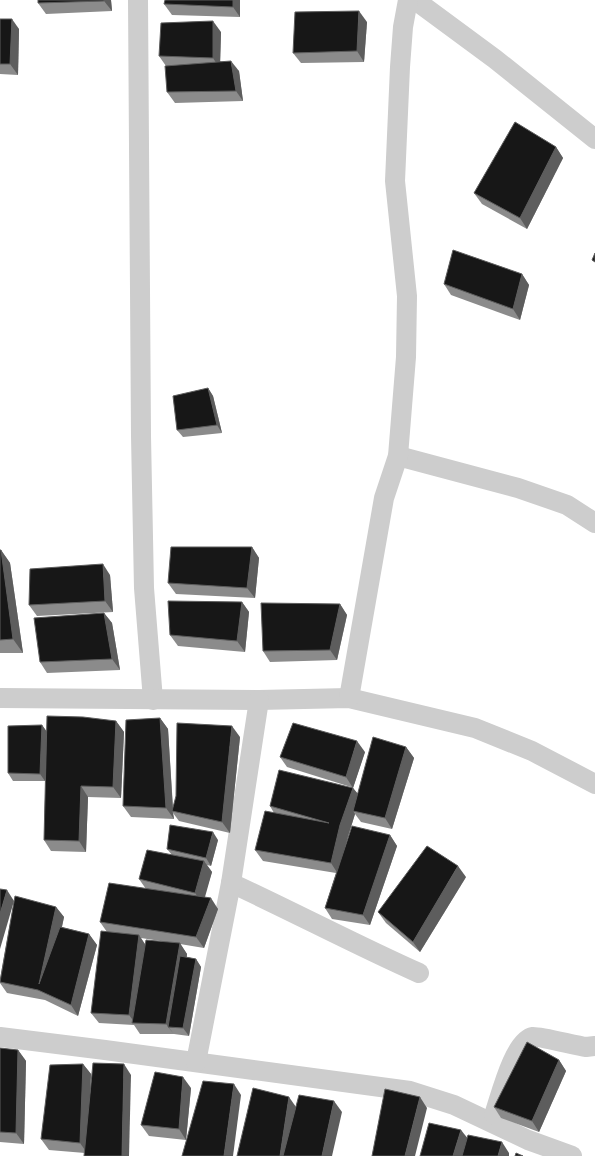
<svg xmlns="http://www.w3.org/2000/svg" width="595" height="1156" viewBox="0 0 595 1156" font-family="'Public Sans',sans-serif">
	<rect width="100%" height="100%" fill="#fff"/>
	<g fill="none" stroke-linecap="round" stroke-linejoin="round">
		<!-- minor -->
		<g stroke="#cdcdcd" stroke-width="20">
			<path d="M138,0L141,436L144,588L153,700"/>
			<path d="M415,0L495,59L595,139"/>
			<path d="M398,456L518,488L567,505L595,523"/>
			<path d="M0,698L259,700L349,698L475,728L532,751L595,784"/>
			<path d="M349,698L384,498L398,456L406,357L407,296L395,181L400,67L403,27L408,0"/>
			<path d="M231,883C294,912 356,945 419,973"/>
			<path d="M0,1037L105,1050L410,1091L454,1105L528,1140L572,1156"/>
			<path d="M196,1062L231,883L259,700"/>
			<path d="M494,1115C500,1098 514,1040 533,1037C539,1036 577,1046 586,1047L595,1046"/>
		</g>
	</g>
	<!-- wall -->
	<g fill="#8b8b8b" fill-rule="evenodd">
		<path d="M38,0H111L112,11L46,14L38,3Z"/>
		<path d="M240,0V17L172,15L164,4Z"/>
		<path d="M0,19L19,29L18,75L0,74Z"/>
		<path d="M367,22L364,62L301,63L293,53Z"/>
		<path d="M221,32L220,61L239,71L243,101L175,103L167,92L166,66L159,56Z"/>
		<path d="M556,147L563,158L527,229L482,204L474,193Z"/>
		<path d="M522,274L529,285L520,320L451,295L444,284Z"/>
		<path d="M208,388L213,396L222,433L183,437L177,430Z"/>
		<path d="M252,547L259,558L255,598L176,594L168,583Z"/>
		<path d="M0,550H1L10,563L23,653H0Z"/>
		<path d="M110,575L113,612L37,616L29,605Z"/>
		<path d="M242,602L249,612L245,652L178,646L170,635Z"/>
		<path d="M340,604L347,615L337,660L270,662L263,651Z"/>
		<path d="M104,613L112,623L120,670L47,673L40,662Z"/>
		<path d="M160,718L168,729L173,807L240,737L230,833L179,821L173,813L174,819L131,817L123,806Z"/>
		<path d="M116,721L124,732L121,798L88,797L86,852L51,851L44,840L46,756L45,781H13L8,773L42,725L47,732Z"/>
		<path d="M406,747L414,758L392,829L361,822L355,814L345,847L390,835L397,846L370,925L332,919L325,908L336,873L263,861L255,850L274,813L270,806L351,787L287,767L280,757L365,752L353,788L358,794Z"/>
		<path d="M218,840L211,866L207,865L212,872L204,897L218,909L204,948L180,944L187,954V957L196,959L201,967L189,1036L174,1034H140L134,1025L99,1023L91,1013L107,932L100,922L146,889L139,879L172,855L167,849ZM141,938L167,942L145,944Z"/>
		<path d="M466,877L420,952L386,923L378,912Z"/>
		<path d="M14,901L56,907L64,917L62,927L89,934L97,945L78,1016L45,1000L7,993L0,983V979Z"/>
		<path d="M0,1048L18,1050L26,1061L24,1144L0,1142Z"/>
		<path d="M559,1060L566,1071L539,1132L501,1118L494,1107Z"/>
		<path d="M83,1064L91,1074L90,1095L131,1075L85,1153L49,1150L41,1139Z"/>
		<path d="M191,1088L186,1140L149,1136L141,1125Z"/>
	</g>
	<!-- shaded-wall -->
	<g fill="#5d5d5d">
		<path d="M104,0H111L112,11L104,1Z"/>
		<path d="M233,0H240V17L233,7Z"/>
		<path d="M359,11L367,22L364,62L357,51Z"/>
		<path d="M12,19L19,29L18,75L10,64Z"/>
		<path d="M213,21L221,32L220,69L213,58Z"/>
		<path d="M231,61L239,71L243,101L236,91Z"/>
		<path d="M556,147L563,158L527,229L520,218Z"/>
		<path d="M522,274L529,285L520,320L513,309Z"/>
		<path d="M208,388L213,396L222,433L217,425Z"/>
		<path d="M252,547L259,558L255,598L247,588Z"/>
		<path d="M1,550L10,563L23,653L13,639Z"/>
		<path d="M103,564L110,575L113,612L105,601Z"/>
		<path d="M242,602L249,612L245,652L237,641Z"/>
		<path d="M340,604L347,615L337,660L330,650Z"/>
		<path d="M104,613L112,623L120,670L112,659Z"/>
		<path d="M160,718L168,729L173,811H172L173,813L174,819L166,808Z"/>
		<path d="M116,721L124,732L121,798L113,787Z"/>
		<path d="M42,725L47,732L45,781L40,774Z"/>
		<path d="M232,726L240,737L230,833L222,822Z"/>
		<path d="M357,741L365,752L353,788L346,777Z"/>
		<path d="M406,747L414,758L392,829L385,818Z"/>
		<path d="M81,786L88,797L86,852L79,841Z"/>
		<path d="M353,788L361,798L353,811L355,814L348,836L338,874L331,863L340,825Z"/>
		<path d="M213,832L218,840L211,866L206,858Z"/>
		<path d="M390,835L397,846L370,925L363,915Z"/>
		<path d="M204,861L212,872L203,904L195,893Z"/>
		<path d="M458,866L466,877L420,952L413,942Z"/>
		<path d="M7,890L14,901L0,949V914Z"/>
		<path d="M211,898L218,909L204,948L196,937Z"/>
		<path d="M56,907L64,917L47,994L39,984Z"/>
		<path d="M89,934L97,945L78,1016L71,1005Z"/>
		<path d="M139,935L146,946L135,1023L129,1015Z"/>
		<path d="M180,943L187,954L175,1028L168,1027L174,1034L166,1024Z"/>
		<path d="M196,959L201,967L189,1036L183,1028Z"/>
		<path d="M18,1050L26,1061L24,1144L16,1133Z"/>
		<path d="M559,1060L566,1071L539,1132L532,1121Z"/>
		<path d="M83,1064L91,1074L87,1153L80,1143Z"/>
		<path d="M124,1064L131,1075L129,1156H122Z"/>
		<path d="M183,1077L191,1088L186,1140L179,1129Z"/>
		<path d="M234,1084L241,1095L233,1156H224Z"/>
		<path d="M289,1097L296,1107L289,1156H280Z"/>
		<path d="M420,1097L427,1108L415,1156H405Z"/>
		<path d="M334,1101L342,1112L332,1156H322Z"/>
		<path d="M461,1130L469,1140L464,1156H453Z"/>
		<path d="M502,1142L509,1153V1156H498Z"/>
	</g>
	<!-- building -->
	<g fill="#171717" stroke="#5d5d5d">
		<path d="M38,0H104V1L38,3Z"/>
		<path d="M165,0H233V7L164,4Z"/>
		<path d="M359,11L357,51L293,53L295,12Z"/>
		<path d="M0,19H12L10,64H0Z"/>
		<path d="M213,21V58L159,56L161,23Z"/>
		<path d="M231,61L236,91L167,92L165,66Z"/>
		<path d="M515,122L556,147L520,218L474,193Z"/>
		<path d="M453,250L522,274L513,309L444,284Z"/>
		<path d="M595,253V262L592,260Z"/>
		<path d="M208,388L217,425L177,430L173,396Z"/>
		<path d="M171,547H252L247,588L168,583Z"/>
		<path d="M0,550H1L13,639L0,640Z"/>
		<path d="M103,564L105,601L29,605L30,569Z"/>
		<path d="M168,601L242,602L237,641L170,635Z"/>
		<path d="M261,603L340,604L330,650L263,651Z"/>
		<path d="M104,613L112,659L40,662L34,618Z"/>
		<path d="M47,716L83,717L116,721L113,787L81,786L79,841L44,840Z"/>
		<path d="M160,718L166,808L123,806L126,720Z"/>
		<path d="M177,723L232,726L222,822L172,811L176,796Z"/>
		<path d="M293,723L357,741L346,777L280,757Z"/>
		<path d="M42,725L40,774L8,773V726Z"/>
		<path d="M373,737L406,747L385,818L353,811Z"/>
		<path d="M279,770L353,788L340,825L331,863L255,850L265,811L329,823L270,806Z"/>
		<path d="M170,825L213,832L206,858L167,849Z"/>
		<path d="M352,826L390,835L363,915L325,908Z"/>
		<path d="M427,846L458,866L413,942L378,912Z"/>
		<path d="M147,850L204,861L195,893L139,879Z"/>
		<path d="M109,883L211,898L196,937L100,922Z"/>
		<path d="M0,889L7,890L0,914Z"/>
		<path d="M15,896L56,907L39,984L60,927L89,934L71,1005L38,990L0,982Z"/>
		<path d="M101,931L139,935L129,1015L91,1013Z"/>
		<path d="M146,940L180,943L166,1024L132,1023Z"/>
		<path d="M180,956L196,959L183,1028L168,1027Z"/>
		<path d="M527,1042L559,1060L532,1121L494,1107Z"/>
		<path d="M0,1048L18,1050L16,1133L0,1132Z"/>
		<path d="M93,1063L124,1064L122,1156H84Z"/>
		<path d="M83,1064L80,1143L41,1139L50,1065Z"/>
		<path d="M155,1072L183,1077L179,1129L141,1125Z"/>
		<path d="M203,1081L234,1084L224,1156H182Z"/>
		<path d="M253,1088L289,1097L280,1156H237Z"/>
		<path d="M385,1089L420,1097L405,1156H372Z"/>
		<path d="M299,1095L334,1101L322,1156H283Z"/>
		<path d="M429,1123L461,1130L453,1156H420Z"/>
		<path d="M468,1135L502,1142L498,1156H462Z"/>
		<path d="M516,1153L523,1156H515Z"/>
	</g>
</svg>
